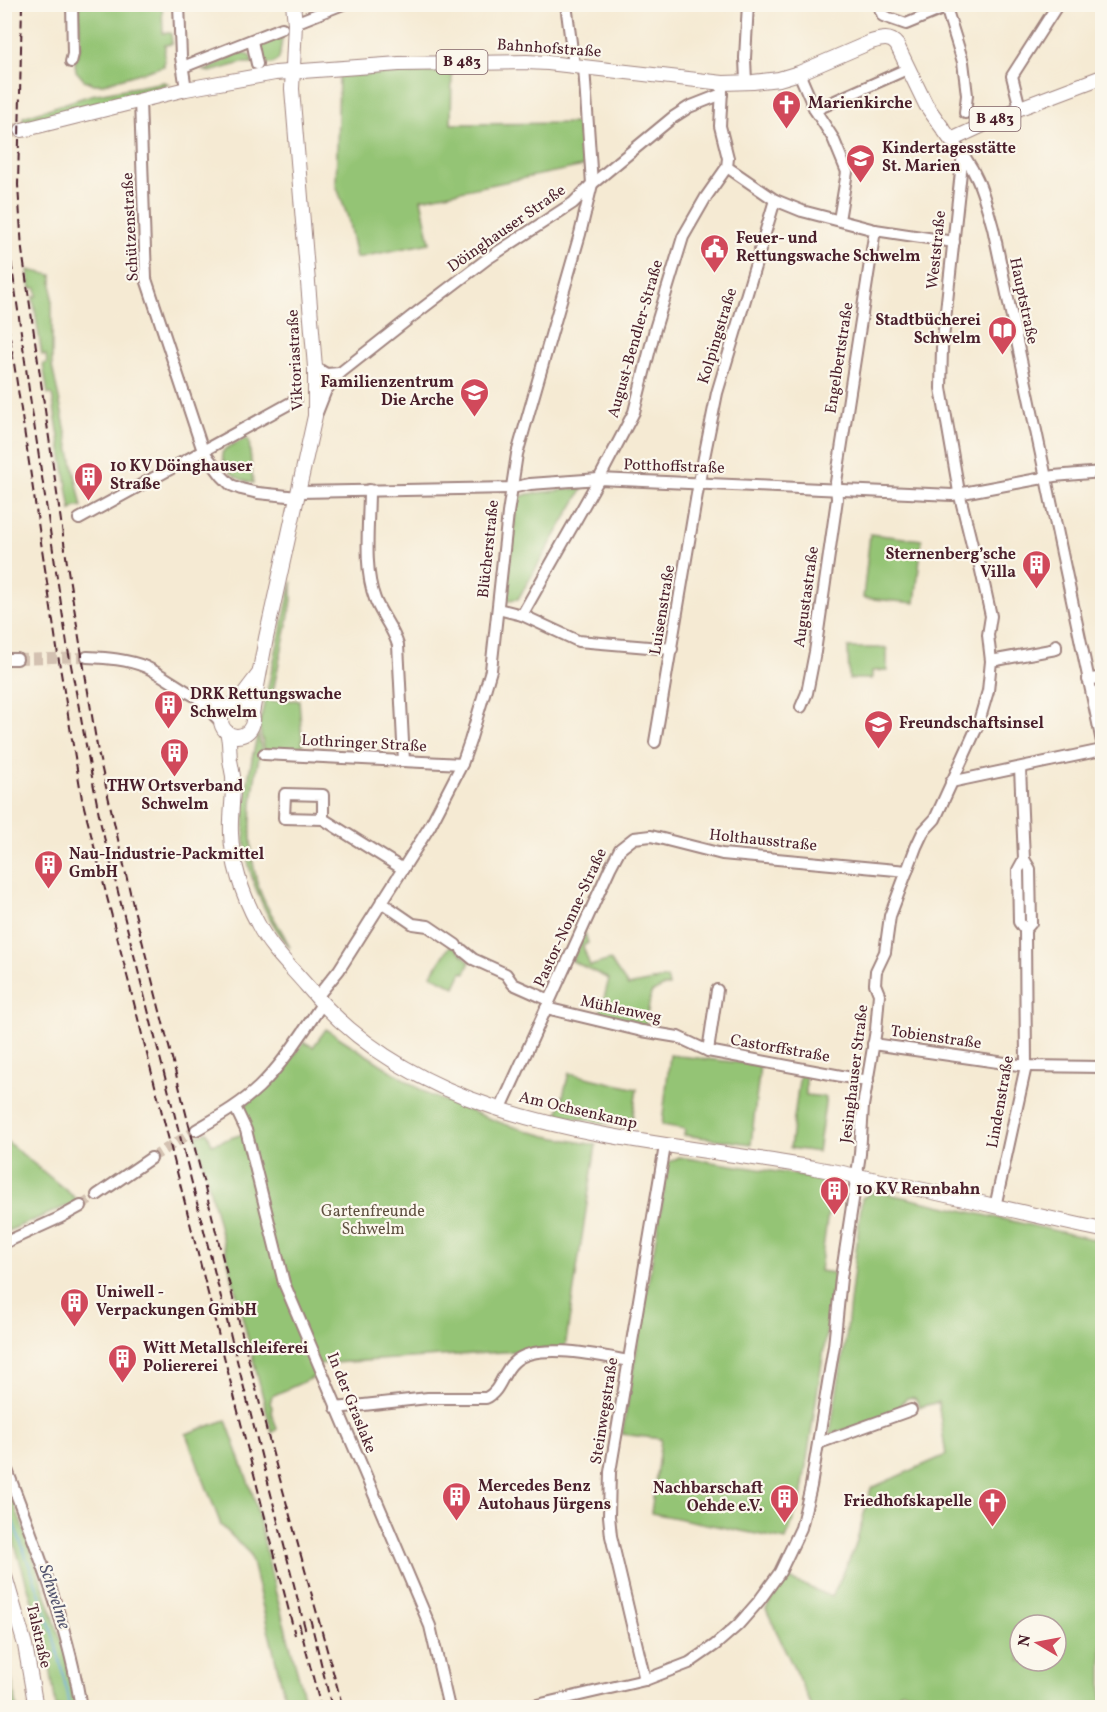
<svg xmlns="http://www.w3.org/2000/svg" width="1107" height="1712" viewBox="0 0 1107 1712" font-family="Vollkorn,serif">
	<rect width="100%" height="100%" fill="#fbf7ec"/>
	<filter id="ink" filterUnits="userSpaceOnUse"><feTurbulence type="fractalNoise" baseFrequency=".0167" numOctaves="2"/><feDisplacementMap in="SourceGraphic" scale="12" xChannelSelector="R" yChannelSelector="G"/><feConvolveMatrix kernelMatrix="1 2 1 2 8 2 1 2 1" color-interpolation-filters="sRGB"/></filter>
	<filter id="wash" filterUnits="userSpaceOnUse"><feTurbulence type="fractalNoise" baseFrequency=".008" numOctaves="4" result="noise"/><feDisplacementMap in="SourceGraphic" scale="24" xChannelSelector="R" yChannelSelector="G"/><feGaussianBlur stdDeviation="1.35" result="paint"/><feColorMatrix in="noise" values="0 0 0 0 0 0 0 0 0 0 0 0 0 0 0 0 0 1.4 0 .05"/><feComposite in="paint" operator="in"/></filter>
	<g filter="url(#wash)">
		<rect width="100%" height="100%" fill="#f5ead3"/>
		<!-- green -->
		<g fill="#94c474" stroke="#6f7250" stroke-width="1.5" fill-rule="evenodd">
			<path d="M79,5H162L163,33H171L172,44L165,45L164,66L103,84H93L84,80L76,71L75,63L80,47Z"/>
			<path d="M283,33L279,59L272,64H264L260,56L263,43Z"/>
			<path d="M237,50L250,56L253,63H242L210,72L202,70H207L233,56L232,51Z"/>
			<path d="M452,71L451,124L583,123L584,166L421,199L430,243L356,258L348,218L336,185L339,76Z"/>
			<path d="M164,82L169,84L34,120L23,121V117L91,95Z"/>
			<path d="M28,270L52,275V366L82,507H75L71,511L52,394H48L43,364L47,363L46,355H42L33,297L37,296L36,288H31Z"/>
			<path d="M245,438L249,440L253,483C236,480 223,470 222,453L225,449Z"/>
			<path d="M581,488L582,490L518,599L507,600L506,597L517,498L528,494Z"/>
			<path d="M870,534L922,540L915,603L863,598Z"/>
			<path d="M292,582V601L271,701L299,700L303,752H265L259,726Z"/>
			<path d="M848,648H887V670L872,671V679H849Z"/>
			<path d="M258,733L262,752H260C251,794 245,850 260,891C267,911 282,928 290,948C235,878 237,816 258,733Z"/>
			<path d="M585,933L588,943L583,946L590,966L610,960L628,986L667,978L669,986H664L651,993L645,1028L599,1018L609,979L572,961Z"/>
			<path d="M450,946L455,947L470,962L465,973L462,972L455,987L431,975Z"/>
			<path d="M326,1029L429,1095L504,1124L546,1136L596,1145L565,1348L317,1364L321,1374L272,1396L270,1403L272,1407V1414L277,1429L272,1433L196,1136L207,1132L212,1144L249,1132L244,1107L285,1068L304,1042L313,1047Z"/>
			<path d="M670,1055L760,1065L751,1144L684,1135L685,1129L662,1125Z"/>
			<path d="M569,1073L637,1089L631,1127L558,1115Z"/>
			<path d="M800,1073L806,1075V1095L826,1097L818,1152L790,1148Z"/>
			<path d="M5,1140L79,1201L5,1232Z"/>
			<path d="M679,1157L791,1174L832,1183L820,1271L834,1273L832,1297L801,1498L786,1540L651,1513L661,1439L622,1434L669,1162Z"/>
			<path d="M875,1191L1102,1241V1707H924L926,1695L901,1691L888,1707H812L766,1609L787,1578L832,1597L855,1547L871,1488L946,1455L938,1402L920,1407L915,1398C903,1395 904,1404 897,1410C889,1417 845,1429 832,1434L830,1433L846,1337L862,1198ZM1020,1625H1056V1661H1020Z"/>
			<path d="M226,1420L254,1498L275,1590L307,1707H287L250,1554L221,1525L186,1434Z"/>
			<path d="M4,1479L26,1535L66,1655L75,1707H56L48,1653L5,1513Z"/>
			<path d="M4,1646H5L17,1707H5Z"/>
		</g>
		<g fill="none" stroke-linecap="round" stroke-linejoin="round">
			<!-- stream -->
			<path stroke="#60a7d6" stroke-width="2" d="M4,1497C29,1567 59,1634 69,1708"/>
		</g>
	</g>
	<g filter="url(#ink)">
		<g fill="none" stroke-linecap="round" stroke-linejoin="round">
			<!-- minor-tunnel -->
			<g stroke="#d3c1b1" stroke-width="10" stroke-dasharray="10 5" stroke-linecap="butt">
				<path d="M17,659L87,657"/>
				<path d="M151,1158L196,1130"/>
				<path d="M81,1206L97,1195"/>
			</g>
			<!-- major-tunnel -->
			<path stroke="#d3c1b1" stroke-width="14" stroke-dasharray="14 7" stroke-linecap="butt" d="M4,131L22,130"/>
			<defs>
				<g id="minor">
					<path d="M179,4L181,57L186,89"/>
					<path d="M566,4L574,66"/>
					<path d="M878,4L883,16L906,24L952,5"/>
					<path d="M945,4L963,62L967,95L965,113"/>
					<path d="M295,23L343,4"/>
					<path d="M252,41L257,64"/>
					<path d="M71,62L73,54L72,4"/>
					<path d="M183,67L282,28"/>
					<path d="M799,73L815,110L833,138L847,172L839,220"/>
					<path d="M746,82L745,58L748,4"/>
					<path d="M722,90L720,126L728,158L727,167L775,200L802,211L875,230L954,242"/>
					<path d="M140,100L146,279L203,451L222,476L231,485L241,489L258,493L298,497"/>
					<path d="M1020,108L1012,76L1058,4"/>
					<path d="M815,110L907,69"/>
					<path d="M951,140C977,168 983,192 993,228L1102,742"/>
					<path d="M963,153L942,348L941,388L959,492L973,549"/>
					<path d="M315,367L326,374L340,373"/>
					<path d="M317,413L326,390L340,373L411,317L487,259L573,203L592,184L672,118L689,107L722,94"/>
					<path d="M369,490C369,523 363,568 375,599C381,615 393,628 398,645L404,761"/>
					<path d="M299,492L511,488L530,484L599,479L952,495L1054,476L1102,472"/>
					<path d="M79,519L296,400"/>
					<path d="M978,557L991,616L988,635L991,661"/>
					<path d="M498,609L522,615L578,641L672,649"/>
					<path d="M522,615L599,479L634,412L655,329L683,237L706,197L727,167"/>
					<path d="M87,657C107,658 127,659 146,667C174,680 198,706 230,706"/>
					<path d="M4,659H17"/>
					<path d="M1088,680L1102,677"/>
					<path d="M200,701L222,723"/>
					<path d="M801,707L807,693L815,652L837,499L836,482L875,230"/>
					<path d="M655,742L699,482L717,393L775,200"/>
					<path d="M264,754L462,764"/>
					<path d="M951,782L1102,750"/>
					<path d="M323,819L284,818L285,794L323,795V819L403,869"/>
					<path d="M1024,859L1018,870L1019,922L1025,930"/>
					<path d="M381,902L413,924L428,926L456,945"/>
					<path d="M462,950L473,959L506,974L513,984L549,1000"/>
					<path d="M316,998L339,970L430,826L462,764L470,741L491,670L508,513L517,454L580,234L592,184L584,67"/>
					<path d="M546,1008L642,1031L678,1037L708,1051L868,1081"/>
					<path d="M873,1044L1026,1066L1102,1067"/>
					<path d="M708,1051L717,990"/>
					<path d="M235,1107L246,1130L284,1283L430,1626L449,1708"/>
					<path d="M500,1110L610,868L620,849L634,838L651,836L722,854L907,871"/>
					<path d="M196,1130C218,1117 240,1105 259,1087C283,1064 303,1032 322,1004"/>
					<path d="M97,1195L151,1158"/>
					<path d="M995,1207L1026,1066L1025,930L1031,923L1030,869L1024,859L1020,768"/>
					<path d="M4,1243L59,1218L81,1206"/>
					<path d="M336,1408L428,1398H486C501,1391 502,1372 514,1362C536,1341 601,1356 629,1361"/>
					<path d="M819,1443L911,1410"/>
					<path d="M4,1462C34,1542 68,1623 81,1708"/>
					<path d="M645,1680L611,1536L609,1516L610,1472L665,1146"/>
					<path d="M524,1708L645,1680L689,1663L715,1645L738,1625L759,1601L780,1572L801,1528L811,1486L834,1346L841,1278L860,1154L863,1106L876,1030L879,994L875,984L876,971L885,952L890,916L916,847L923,832L935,819L978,725L988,691L991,661L1056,649V645"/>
				</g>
				<g id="major">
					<path d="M22,130L186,89L275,73L399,64L526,62L548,63L723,83L753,82L779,79L799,73L871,42C881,39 890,36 897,45L926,105L951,140L1020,108L1102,77"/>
					<path d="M236,704L258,675"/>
					<circle cx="237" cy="720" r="16"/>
					<path d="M252,713L266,638L315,416V367L292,89L295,23L293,4"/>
					<path d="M227,732C230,741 229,750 230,760C231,765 232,771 233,776C234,795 230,814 231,833C232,865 243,896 258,924C270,948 290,966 307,986C431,1136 640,1136 815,1168C912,1185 1007,1210 1102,1230"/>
					<path d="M4,1573L25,1645L36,1708"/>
				</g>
			</defs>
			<!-- minor casing -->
			<use href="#minor" stroke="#a0847f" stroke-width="14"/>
			<!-- major casing -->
			<use href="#major" stroke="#a0847f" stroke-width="16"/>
			<!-- minor -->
			<use href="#minor" stroke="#fff" stroke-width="10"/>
			<!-- major -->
			<use href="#major" stroke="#fff" stroke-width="14"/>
			<!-- rail -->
			<g stroke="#4a1f2b" stroke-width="2" stroke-dasharray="9 4.5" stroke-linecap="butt">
				<path d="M10,4L8,76L10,175"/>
				<path d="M22,4L18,185L22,250L69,577L98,752L133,905L268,1436L343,1708"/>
				<path d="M5,168L11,260L30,397L67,644L101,825L306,1632"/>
				<path d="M4,297L58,655L82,799L295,1635"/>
				<path d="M310,1618L332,1708"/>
				<path d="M299,1623L321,1708"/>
			</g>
		</g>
	</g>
	<!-- icons -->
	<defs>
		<symbol id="church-pin" viewBox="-11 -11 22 30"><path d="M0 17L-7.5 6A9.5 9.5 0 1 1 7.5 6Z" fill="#d1495b" stroke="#fbf7ec"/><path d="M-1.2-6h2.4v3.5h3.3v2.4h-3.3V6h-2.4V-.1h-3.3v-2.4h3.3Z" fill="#fff"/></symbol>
		<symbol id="school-pin" viewBox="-11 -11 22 30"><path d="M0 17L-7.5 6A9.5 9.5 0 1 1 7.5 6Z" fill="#d1495b" stroke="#fbf7ec"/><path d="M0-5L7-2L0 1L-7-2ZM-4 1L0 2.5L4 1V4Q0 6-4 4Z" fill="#fff"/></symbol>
		<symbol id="civic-pin" viewBox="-11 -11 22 30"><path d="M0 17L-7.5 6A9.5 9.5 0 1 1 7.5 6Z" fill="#d1495b" stroke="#fbf7ec"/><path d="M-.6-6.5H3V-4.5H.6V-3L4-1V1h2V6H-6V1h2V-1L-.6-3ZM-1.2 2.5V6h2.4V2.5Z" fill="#fff"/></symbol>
		<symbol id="library-pin" viewBox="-11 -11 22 30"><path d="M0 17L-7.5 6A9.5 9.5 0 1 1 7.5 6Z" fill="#d1495b" stroke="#fbf7ec"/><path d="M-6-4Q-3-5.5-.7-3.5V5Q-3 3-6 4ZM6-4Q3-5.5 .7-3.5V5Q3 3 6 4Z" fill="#fff"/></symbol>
		<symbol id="building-pin" viewBox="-11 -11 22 30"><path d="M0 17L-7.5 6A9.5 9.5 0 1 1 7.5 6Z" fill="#d1495b" stroke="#fbf7ec"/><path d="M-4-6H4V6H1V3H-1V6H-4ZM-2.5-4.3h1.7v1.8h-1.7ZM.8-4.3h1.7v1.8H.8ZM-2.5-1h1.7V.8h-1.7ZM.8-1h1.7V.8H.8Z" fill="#fff"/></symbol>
	</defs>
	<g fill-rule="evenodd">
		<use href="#church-pin" x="770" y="88" width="33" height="45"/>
		<use href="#school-pin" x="844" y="142" width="33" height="45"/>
		<use href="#civic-pin" x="698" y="232" width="33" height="45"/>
		<use href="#library-pin" x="986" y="314" width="33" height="45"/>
		<use href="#school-pin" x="458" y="376" width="33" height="45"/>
		<use href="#building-pin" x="72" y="460" width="33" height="45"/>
		<use href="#building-pin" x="1020" y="548" width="33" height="45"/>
		<use href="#building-pin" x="152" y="688" width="33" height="45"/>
		<use href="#school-pin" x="862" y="708" width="33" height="45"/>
		<use href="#building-pin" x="158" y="736" width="33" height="45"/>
		<use href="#building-pin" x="32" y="848" width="33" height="45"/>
		<use href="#building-pin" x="818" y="1174" width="33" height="45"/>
		<use href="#building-pin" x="58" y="1286" width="33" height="45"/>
		<use href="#building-pin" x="106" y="1342" width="33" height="45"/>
		<use href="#building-pin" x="440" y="1480" width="33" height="45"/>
		<use href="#building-pin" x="768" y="1482" width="33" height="45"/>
		<use href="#church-pin" x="976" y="1486" width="33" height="45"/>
	</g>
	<g text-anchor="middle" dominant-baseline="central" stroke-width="4.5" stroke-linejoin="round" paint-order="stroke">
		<!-- shield labels -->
		<g fill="#fbf7ec" stroke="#7f6065" stroke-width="1.5">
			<rect x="436.5" y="50" width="51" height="24" rx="4.5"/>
			<rect x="969.5" y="107" width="51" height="24" rx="4.5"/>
		</g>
		<g font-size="15" font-weight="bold" fill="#4a1f2b">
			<text x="462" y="62">B 483</text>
			<text x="995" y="119">B 483</text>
		</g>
		<!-- street labels -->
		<g font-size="16" fill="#4a1f2b" stroke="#fbf7ec">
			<text transform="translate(549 49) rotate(4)">Bahnhofstraße</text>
			<text transform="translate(131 227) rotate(-93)">Schützenstraße</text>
			<text transform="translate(507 229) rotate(-35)">Döinghauser Straße</text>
			<text transform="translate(937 250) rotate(-84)">Weststraße</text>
			<text transform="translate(1023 301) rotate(78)">Hauptstraße</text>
			<text transform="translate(718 336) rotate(-73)">Kolpingstraße</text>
			<text transform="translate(636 339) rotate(-74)">August-Bendler-Straße</text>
			<text transform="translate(840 358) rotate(-81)">Engelbertstraße</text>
			<text transform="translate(296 360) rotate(-93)">Viktoriastraße</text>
			<text transform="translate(674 467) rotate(2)">Potthoffstraße</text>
			<text transform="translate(489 549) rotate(-84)">Blücherstraße</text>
			<text transform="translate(807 597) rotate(-82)">Augustastraße</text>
			<text transform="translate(663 610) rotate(-81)">Luisenstraße</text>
			<text transform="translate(364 744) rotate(3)">Lothringer Straße</text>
			<text transform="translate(763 841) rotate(6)">Holthausstraße</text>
			<text transform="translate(571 918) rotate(-65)">Pastor-Nonne-Straße</text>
			<text transform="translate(621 1010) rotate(12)">Mühlenweg</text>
			<text transform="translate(936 1038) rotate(8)">Tobienstraße</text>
			<text transform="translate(780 1049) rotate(10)">Castorffstraße</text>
			<text transform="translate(855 1074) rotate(-83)">Jesinghauser Straße</text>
			<text transform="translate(1001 1102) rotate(-80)">Lindenstraße</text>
			<text transform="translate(578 1111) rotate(13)">Am Ochsenkamp</text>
			<text transform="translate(351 1403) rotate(68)">In der Graslake</text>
			<text transform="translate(605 1411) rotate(-81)">Steinwegstraße</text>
			<text transform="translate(38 1636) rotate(77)">Talstraße</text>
		</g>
		<!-- poi labels -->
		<g font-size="16" font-weight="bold" fill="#4a1f2b" stroke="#fbf7ec" text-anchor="start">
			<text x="808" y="104">Marienkirche</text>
			<text x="882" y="149">Kindertagesstätte<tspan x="882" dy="18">St. Marien</tspan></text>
			<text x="736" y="239">Feuer- und<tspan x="736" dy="18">Rettungswache Schwelm</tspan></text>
			<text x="981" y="321" text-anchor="end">Stadtbücherei<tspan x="981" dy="18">Schwelm</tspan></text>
			<text x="454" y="383" text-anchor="end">Familienzentrum<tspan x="454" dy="18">Die Arche</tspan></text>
			<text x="110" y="467">10 KV Döinghauser<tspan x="110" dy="18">Straße</tspan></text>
			<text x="1016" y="555" text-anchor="end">Sternenberg’sche<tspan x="1016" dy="18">Villa</tspan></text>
			<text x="190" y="695">DRK Rettungswache<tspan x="190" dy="18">Schwelm</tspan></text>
			<text x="899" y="724">Freundschaftsinsel</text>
			<text x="175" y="787" text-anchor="middle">THW Ortsverband<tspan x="175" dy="18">Schwelm</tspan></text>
			<text x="69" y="855">Nau-Industrie-Packmittel<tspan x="69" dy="18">GmbH</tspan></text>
			<text x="856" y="1190">10 KV Rennbahn</text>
			<text x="96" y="1293">Uniwell -<tspan x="96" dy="18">Verpackungen GmbH</tspan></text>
			<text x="143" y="1349">Witt Metallschleiferei<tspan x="143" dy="18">Poliererei</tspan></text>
			<text x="478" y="1487">Mercedes Benz<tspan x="478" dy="18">Autohaus Jürgens</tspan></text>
			<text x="763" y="1489" text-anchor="end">Nachbarschaft<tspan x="763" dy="18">Oehde e.V.</tspan></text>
			<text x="972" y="1502" text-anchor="end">Friedhofskapelle</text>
		</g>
		<!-- park labels -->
		<g font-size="16" fill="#605141" stroke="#fbf7ec">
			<text x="373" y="1212">Gartenfreunde<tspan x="373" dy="18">Schwelm</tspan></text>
		</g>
		<!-- water labels -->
		<g font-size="18" font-style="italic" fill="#53556f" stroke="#fbf7ec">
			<text transform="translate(54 1597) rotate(72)">Schwelme</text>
		</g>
	</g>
	<!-- margin -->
	<rect width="1107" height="1712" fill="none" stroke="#fbf7ec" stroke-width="24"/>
	<!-- north arrow -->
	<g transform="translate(1038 1643) rotate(280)"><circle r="28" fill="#fbf7ec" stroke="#b4a19f" stroke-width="1.5"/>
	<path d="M0-4.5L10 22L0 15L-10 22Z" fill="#d1495b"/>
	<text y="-9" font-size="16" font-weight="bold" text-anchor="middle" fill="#4a1f2b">N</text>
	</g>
</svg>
